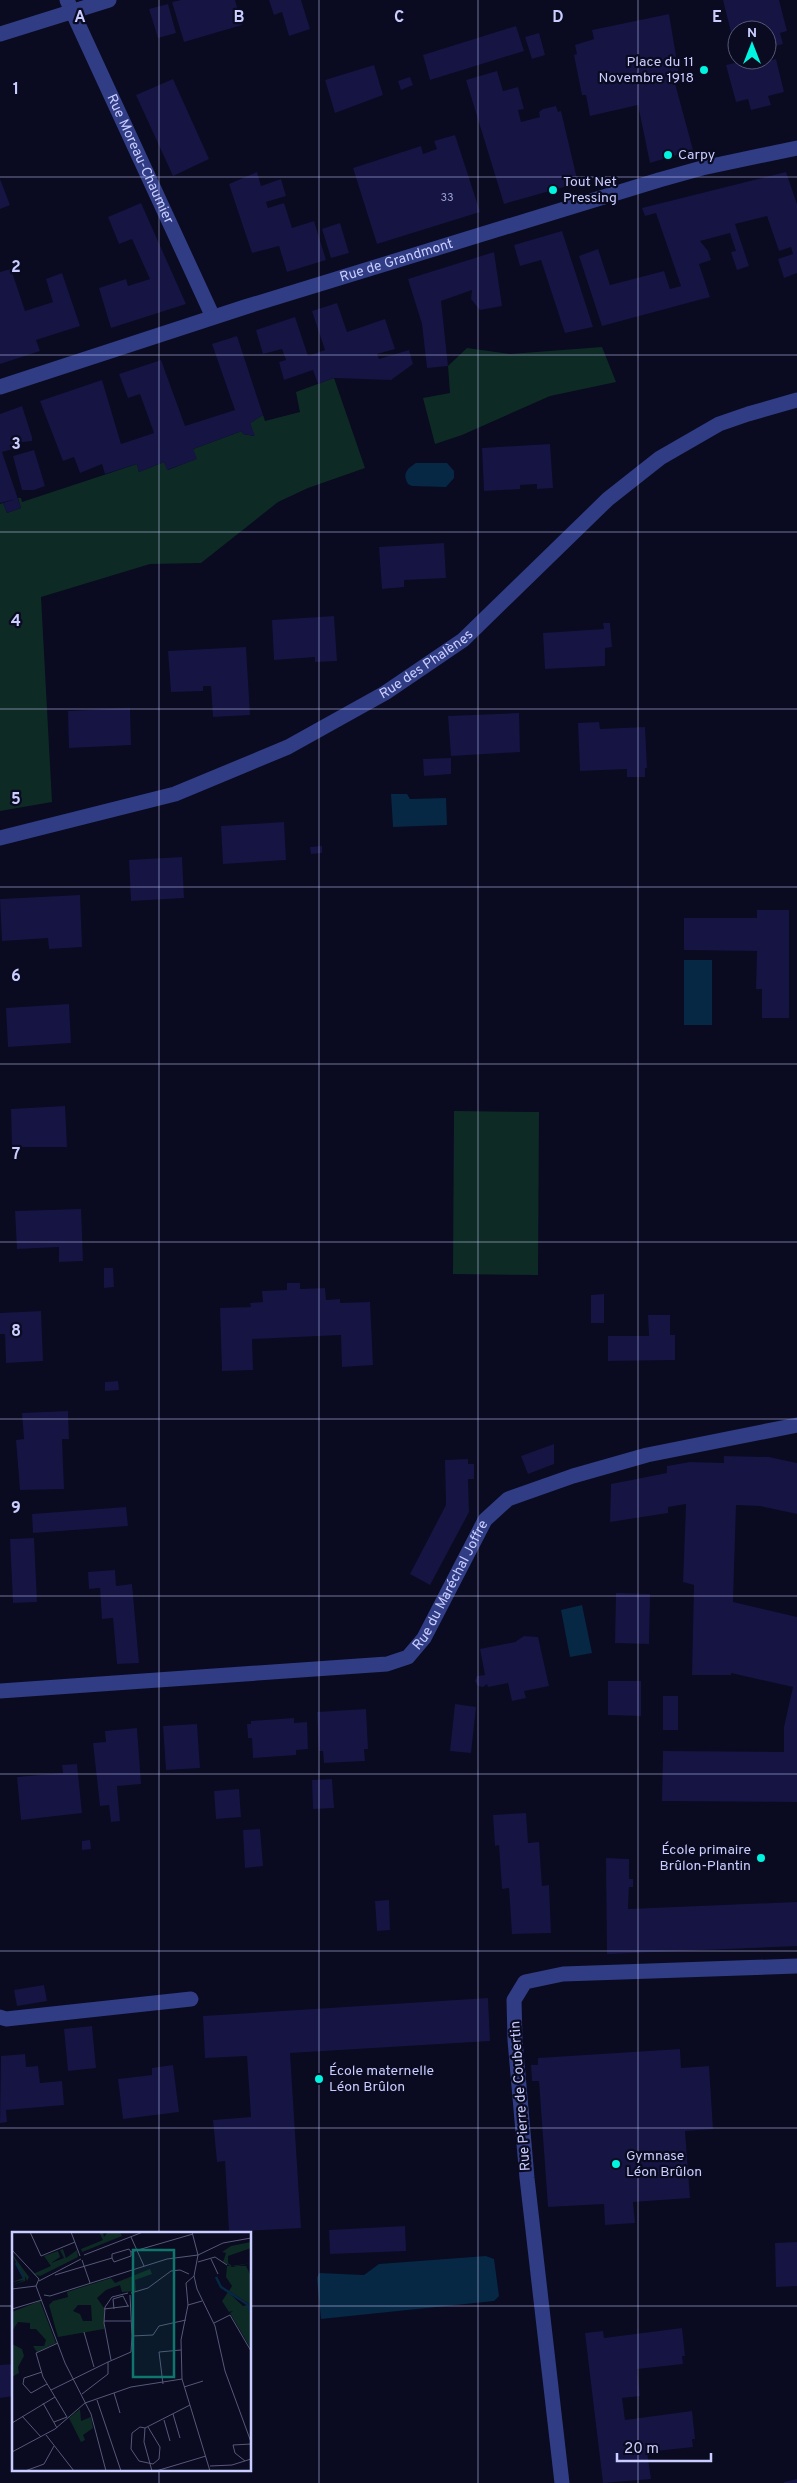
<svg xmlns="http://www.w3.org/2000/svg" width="797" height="2483" viewBox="0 0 797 2483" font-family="Overpass,sans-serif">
	<rect width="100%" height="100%" fill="#0a0a20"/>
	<!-- green -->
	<g fill="#0d2b24">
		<path d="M602,347L616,382L550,396L462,435L435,444L423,398L450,393L448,366L467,348L510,354Z"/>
		<path d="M334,378L365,468L308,488L278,502L201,563L150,564L41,597L52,802L0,811V504L3,503L7,513L21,508L18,498H21L22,502L137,464L139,472L164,462L168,470L196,459L193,449L242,431L243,434L254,436L250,423L263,415L265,421L300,412L296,392Z"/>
		<path d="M454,1111L539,1112L538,1275L453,1274Z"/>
	</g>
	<!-- water -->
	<g fill="#062844">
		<path d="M416,463H447L454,471V478L446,487L412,486L408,484C402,473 407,469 416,463Z"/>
		<path d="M391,794H407L410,799L446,798L447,825L393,827Z"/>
		<rect x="684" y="960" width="28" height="65"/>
		<path d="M582,1605L592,1653L570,1657L561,1610Z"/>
		<path d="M486,2256L494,2259L499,2296L494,2301L321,2319L317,2278L319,2273L364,2275L379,2264Z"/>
	</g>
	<!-- building -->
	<g fill="#151443">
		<path d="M181,0H235L242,25L184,42L172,2Z"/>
		<path d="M269,0H301L310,29L289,36L282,12L274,15Z"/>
		<path d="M723,0H779L787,31L780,33L783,44L767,48V30H737L736,52Z"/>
		<path d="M168,4L176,33L158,38L149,9Z"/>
		<path d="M669,14L679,74L673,76L693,150L650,163L638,105L590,116L586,95H582L574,55L577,54L575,45L594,39L592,30Z"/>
		<path d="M516,26L524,51L430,80L423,55Z"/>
		<path d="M539,33L545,55L532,59L525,37Z"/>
		<path d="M776,59L784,92L768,96L771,105L751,110L748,99L736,102L726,65L739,62L738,60H746L748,66Z"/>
		<path d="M374,65L383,95L335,113L325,80Z"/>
		<path d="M497,71L503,91L518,87L524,109L518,110L521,122L540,117L539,112L543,109L556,106L558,112L561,111L578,183L504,204L466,80Z"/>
		<path d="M410,77L413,85L401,90L398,81Z"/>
		<path d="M173,79L209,159L173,176L136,95Z"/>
		<path d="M455,135L480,212L377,244L353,168L421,146L423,154L437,149L434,141Z"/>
		<path d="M257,172L261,186L281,179L286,196L266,202L268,208L284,203L292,228L314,221L326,260L287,272L279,246L252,253L229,184Z"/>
		<path d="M786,172L797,204V273L784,278L778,259L793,254L791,247L779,251L767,216L735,224L749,266L737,270L731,252L736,251L730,233L700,241L708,251L711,260L699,264L710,297L602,326L579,256L598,249L610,285L664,271L670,289L681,286L656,213L645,216L642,208Z"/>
		<path d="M0,179L10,205L0,209Z"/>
		<path d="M141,203L186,304L111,328L99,288L126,279L128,286L150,279L132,239L119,244L108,217Z"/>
		<path d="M340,223L349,253L331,258L322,229Z"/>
		<path d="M562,231L593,327L565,333L541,260L520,266L514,245Z"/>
		<path d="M494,252L502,306L480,310L471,299L472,290L441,301L448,366L427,368L422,324L408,279Z"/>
		<path d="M11,269L25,311L53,302L46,279L62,273L80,326L36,340L40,351L0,364V272Z"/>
		<path d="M337,303L347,332L385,319L395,349L377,354L379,359L409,350L413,364L391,380L334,378L318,384L313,370L284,380L279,362L286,360L282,349L263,354L256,330L295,317L308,356L325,350L312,311Z"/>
		<path d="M237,336L263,415L250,423L255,436L243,434L242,431L193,449L197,459L167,470L164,462L139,472L137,464L105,474L102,464L80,473L74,457L63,461L40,401L102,380L121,444L154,433L140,394L128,398L119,374L161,360L185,426L235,410L212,344Z"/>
		<path d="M22,406L32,437V441L14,443L16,448L2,452L21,508L7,513L3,503L16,499L0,503V414Z"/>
		<path d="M550,444L553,488L537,489V484L520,485V489L484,491L482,448Z"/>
		<path d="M34,450L45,486L34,490H22L13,456Z"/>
		<path d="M444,543L446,578L404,580V587L382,589L379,547Z"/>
		<path d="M334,616L337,661L315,662V657L274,660L272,620Z"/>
		<path d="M603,623H610L612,647L605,648V666L545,669L543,633L604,629Z"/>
		<path d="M246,647L250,715L213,717L211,686H203V691L171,692L168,651Z"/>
		<path d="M130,708L131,745L69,748L68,711Z"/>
		<path d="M519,713L520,752L451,756L448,716Z"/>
		<path d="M599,722L600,729L645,727L647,768H645V777H627V769L580,771L578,723Z"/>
		<path d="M451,758V774L424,776L423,759Z"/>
		<path d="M284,822L286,860L223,864L221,826Z"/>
		<path d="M322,846V853L311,854L310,847Z"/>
		<path d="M182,857L184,898L131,901L129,860Z"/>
		<path d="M80,895L82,947L49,949L48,938L2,941L0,899Z"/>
		<path d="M757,910H789V1018H762V989H756L757,951L684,950V918H757Z"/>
		<path d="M69,1004L71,1043L8,1047L6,1008Z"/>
		<path d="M65,1106L67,1147H12L11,1109Z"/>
		<path d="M81,1209L83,1261L59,1262V1247L17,1249L15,1211Z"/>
		<path d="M104,1268H113L114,1287L104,1288Z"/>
		<path d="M287,1283H300V1289L325,1288L326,1300L340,1299V1303L370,1302L373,1365L342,1367L341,1335L252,1339L253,1370L222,1371L220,1308L251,1307L250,1303L263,1302L262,1291L287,1290Z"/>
		<path d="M604,1294V1323H591V1295Z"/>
		<path d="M41,1311L43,1361L6,1363L5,1334H0V1313Z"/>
		<path d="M648,1315H670V1335H675V1360L608,1361V1336H649Z"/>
		<path d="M118,1381L119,1390L105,1391V1382Z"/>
		<path d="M68,1411L69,1439H62L64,1489L20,1490L16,1440L24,1439L22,1413Z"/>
		<path d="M554,1444V1464L528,1474L521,1456Z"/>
		<path d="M724,1456L769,1457L797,1463V1514L760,1506L736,1505L733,1602L797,1617V1802L662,1801L663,1751L784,1752V1727L793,1687L731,1673V1675H692L694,1585L683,1582L686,1504L668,1507V1513L610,1522L611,1484L667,1473V1466L690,1462L724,1463Z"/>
		<path d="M468,1459V1464H474V1479H468L469,1512L430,1585L410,1574L446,1505L445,1460Z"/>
		<path d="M126,1507L128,1526L33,1533L32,1514Z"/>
		<path d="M34,1538L37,1602L13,1603L10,1539Z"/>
		<path d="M115,1570L116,1586L132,1584L139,1663L117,1664L113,1618L102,1619L100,1588L89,1589L88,1572Z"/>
		<path d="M616,1593L650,1594L649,1644L615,1643Z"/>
		<path d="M524,1636L538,1637L549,1686L524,1691L526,1698L512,1701L508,1683L488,1687L487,1684L483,1687L478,1686L475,1681L477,1676L485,1675L480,1649L515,1642Z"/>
		<path d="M608,1681H641V1716L608,1715Z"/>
		<rect x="663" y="1696" width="15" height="34"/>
		<path d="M455,1704L476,1707L471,1753L450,1751Z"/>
		<path d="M366,1709L368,1749H364L365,1761L324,1763L323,1751H319L317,1712Z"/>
		<path d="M294,1718V1723L307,1722L308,1749L296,1750V1755L253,1758L252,1738H248L247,1724H251V1721Z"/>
		<path d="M197,1724L200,1768L166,1770L163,1726Z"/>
		<path d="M137,1728L141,1784L117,1786L120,1821L111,1822L109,1805L100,1806L93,1743L106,1742L105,1731Z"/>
		<path d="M77,1764L82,1813L21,1820L17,1777L63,1773L62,1765Z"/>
		<path d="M332,1779L334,1808L313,1809L312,1780Z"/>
		<path d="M239,1789L241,1817L216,1819L214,1791Z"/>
		<path d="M526,1813L528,1843L539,1842L542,1886L549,1885L551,1933L512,1934L509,1888L502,1889L499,1845L495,1846L493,1815Z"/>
		<path d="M260,1829L263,1866L245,1868L243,1830Z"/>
		<path d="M90,1840L91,1849L82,1850V1841Z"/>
		<path d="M606,1858L629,1859V1879H633V1887H629L628,1909L797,1902V1946L607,1954Z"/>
		<path d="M389,1900L390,1930L377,1931L375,1901Z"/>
		<path d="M44,1985L47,2001L17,2006L14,1990Z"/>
		<path d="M488,1998L490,2041L290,2053L301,2228L229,2232L225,2161L217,2162L213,2120L251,2117L247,2056L205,2058L203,2016Z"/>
		<path d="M92,2026L96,2068L68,2071L64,2029Z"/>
		<path d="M680,2049L681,2068L709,2066L713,2129L685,2131L690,2198L633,2202L635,2223L605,2225L604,2204L548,2207L539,2081H532L531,2065H538V2058Z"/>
		<path d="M25,2054L26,2067L38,2066L40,2083L62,2081L64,2105L6,2110L7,2122L0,2123L1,2056Z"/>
		<path d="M173,2065L179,2112L123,2119L118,2079L152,2075V2068Z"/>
		<path d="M405,2226L406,2251L330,2254L329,2230Z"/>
		<path d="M797,2242V2286L776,2287L775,2243Z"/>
		<path d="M682,2328L685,2356H682L683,2364L637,2369L640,2396L622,2398L625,2420L692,2411L695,2439H692L693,2447L647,2452L651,2479L603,2483L585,2333L603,2331L604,2338Z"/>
		<path d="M14,2364V2396L0,2398V2365Z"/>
		<path d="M797,2479V2483H784V2482Z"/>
	</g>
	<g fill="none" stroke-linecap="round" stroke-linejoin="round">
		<!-- minor -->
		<g stroke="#303c84" stroke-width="15">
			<path id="s1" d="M67,0L213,317"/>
			<path d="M0,34L109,0"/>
			<path id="s2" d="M0,387L245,307L659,180L702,168L797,148"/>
			<path id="s3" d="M0,838L175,794L288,747L385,693L463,640L608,499L660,458L719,424L748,414L797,400"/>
			<path id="s4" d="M0,1691L387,1664L408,1657L424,1638L485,1520L508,1499L573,1476L647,1455L797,1425"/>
			<path d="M0,2017L6,2019L191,1999"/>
			<path d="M562,2483L527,2178L515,2040L514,2000L525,1982L563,1974L797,1966"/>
		</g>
	</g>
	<!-- grid -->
	<path fill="none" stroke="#c9cdff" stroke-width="1" stroke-opacity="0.55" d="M159,0V2233M319,0V2483M478,0V2483M638,0V2483M0,177H797M0,355H797M0,532H797M0,709H797M0,887H797M0,1064H797M0,1242H797M0,1419H797M0,1596H797M0,1774H797M0,1951H797M0,2128H797M0,2306H14M250,2306H797M159,2469V2483"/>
	<!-- markers -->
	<g fill="#00f4df" stroke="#0a0a20" stroke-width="2">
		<circle cx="704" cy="70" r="5"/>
		<circle cx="668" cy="155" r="5"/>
		<circle cx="553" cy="190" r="5"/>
		<circle cx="761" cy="1858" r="5"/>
		<circle cx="319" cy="2079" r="5"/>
		<circle cx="616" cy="2164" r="5"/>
	</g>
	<g text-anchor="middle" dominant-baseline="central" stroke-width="4.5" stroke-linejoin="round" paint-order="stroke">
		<!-- number labels -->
		<g font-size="11" fill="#9c9fd0">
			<text x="447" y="198">33</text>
		</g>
		<!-- poi labels -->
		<g font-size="14" fill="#c9cdff" stroke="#0a0a20" text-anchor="start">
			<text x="694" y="62" text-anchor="end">Place du 11<tspan x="694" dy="16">Novembre 1918</tspan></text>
			<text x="678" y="155">Carpy</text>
			<text x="563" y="182">Tout Net<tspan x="563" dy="16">Pressing</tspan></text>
			<text x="751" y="1850" text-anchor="end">École primaire<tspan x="751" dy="16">Brûlon-Plantin</tspan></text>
			<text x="329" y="2071">École maternelle<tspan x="329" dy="16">Léon Brûlon</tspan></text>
			<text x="626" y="2156">Gymnase<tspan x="626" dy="16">Léon Brûlon</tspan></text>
		</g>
		<!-- street labels -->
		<g font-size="14" fill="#c9cdff" stroke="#0a0a20">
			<text stroke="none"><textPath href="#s1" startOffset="175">Rue Moreau-Chaumier</textPath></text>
			<text stroke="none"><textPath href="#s2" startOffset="416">Rue de Grandmont</textPath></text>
			<text stroke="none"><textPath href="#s3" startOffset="464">Rue des Phalènes</textPath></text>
			<text stroke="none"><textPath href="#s4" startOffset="494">Rue du Maréchal Joffre</textPath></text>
			<text transform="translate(521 2096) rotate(-94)">Rue Pierre de Coubertin</text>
		</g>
	</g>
	<!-- overview -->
	<g transform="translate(12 2232)">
		<rect width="239" height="239" fill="#0a0a20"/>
		<path d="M87,0H91L92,5L96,0H108L110,4L70,20L69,17L91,8ZM239,10V16L216,24V31L220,34L239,31L220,35L211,30L214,21L210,20L219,14ZM51,17L54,26L65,18L66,25L28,44L21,42L39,34L32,24L46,19L48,25L39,31L52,26L48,18ZM0,22L17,45L15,49L13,44V49L0,53L13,48L0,50L11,46ZM215,34H234L239,44V81L236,71L217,59L220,54L214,45ZM138,37L140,42L123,48L124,59L110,60L108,53L94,58L85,66L92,76V97L46,105L37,73L41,69L56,65L55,60L99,46L103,51ZM79,73L80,89H71L68,82L61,79L66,73ZM216,60L231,74L235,73L239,83V117L218,81L221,79L217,80L210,69ZM28,69L44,111L25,120L21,114H32L34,108L24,97H18V91L6,90L0,99V80ZM0,112L10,117L12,124L6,135L7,141L0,145ZM68,177L69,189L79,185L81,196L71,203L73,208L69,210L57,186Z" fill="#0d2b24" fill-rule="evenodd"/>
		<path fill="none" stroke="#062844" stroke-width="2.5" d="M4,31L12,46M204,45L209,55L235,72L239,81"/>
		<path fill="none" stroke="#565879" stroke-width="1" d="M18,0L29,24L63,10M59,0L68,24M180,0L186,23L182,44L185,57L203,94L213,139L239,210M119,5L132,34M0,18L27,47L24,54M72,23L131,0M100,26L102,30L119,24V20L181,2M100,26V22L117,17L119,20M199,27L206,42M70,28L78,51M186,30L203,25L215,33M43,43L100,26M182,44L174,51L176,73L190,69M27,49L69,27M24,54L53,131L79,182L94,239M0,57L24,54M119,61L136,56L159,39L168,38L177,42M32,63L38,64L155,27L186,23L211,11L239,6M118,63L120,104M176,73L169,108L170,147L198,239M0,77L30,68M92,77L117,74M102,77L101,67L111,64L116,74M92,89H119M202,91L218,83L239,119M72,100L82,135M99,128L92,91L93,75L100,65L116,61M30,140L12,146L11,152L19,161L35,152M151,152L147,120L169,118M172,155L191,149M39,158L96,130M102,161L108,181M70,162L96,142V130L119,120L120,104L141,103L147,94L174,88M85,168L109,239M31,171L45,196M161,182L168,206M10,184L29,205M152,188L158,209M42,190L55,185L31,145L24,121L46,111M0,191L43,165M133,196L128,195L120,201L119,217L127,229L141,232L147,227L148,215L136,195M34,203L62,239M0,220L43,197L73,171L119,155L170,147M233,229L223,221L221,213L239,212M198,234L220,233L239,227M13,239L32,232L42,214M140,239L132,210L133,196L178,173M144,239L194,224"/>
		<path fill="#0f766e" fill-opacity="0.15" stroke="#0f766e" stroke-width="2.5" d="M121,18H162V145H121Z"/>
		<rect width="239" height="239" fill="none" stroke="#c9cdff" stroke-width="2.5"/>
	</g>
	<g font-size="16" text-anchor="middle" font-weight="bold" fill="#c9cdff" stroke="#0a0a20" stroke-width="4.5" stroke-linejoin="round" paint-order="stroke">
		<text x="80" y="22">A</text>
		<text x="239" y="22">B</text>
		<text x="399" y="22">C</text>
		<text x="558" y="22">D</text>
		<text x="717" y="22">E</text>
		<text x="16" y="94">1</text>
		<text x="16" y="272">2</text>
		<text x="16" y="449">3</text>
		<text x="16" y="626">4</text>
		<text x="16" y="804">5</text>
		<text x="16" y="981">6</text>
		<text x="16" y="1159">7</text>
		<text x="16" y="1336">8</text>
		<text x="16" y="1513">9</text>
	</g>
	<!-- north arrow -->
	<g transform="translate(752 45)"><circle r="24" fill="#0a0a20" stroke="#565879"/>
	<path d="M0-4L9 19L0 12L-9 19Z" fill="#00f4df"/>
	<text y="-8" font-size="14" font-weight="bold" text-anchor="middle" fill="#c9cdff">N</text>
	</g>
	<!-- scale -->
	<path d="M617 2453v8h94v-8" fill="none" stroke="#c9cdff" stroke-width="2.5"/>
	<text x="624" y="2453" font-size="15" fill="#c9cdff" stroke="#0a0a20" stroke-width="4" paint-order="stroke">20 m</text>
</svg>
